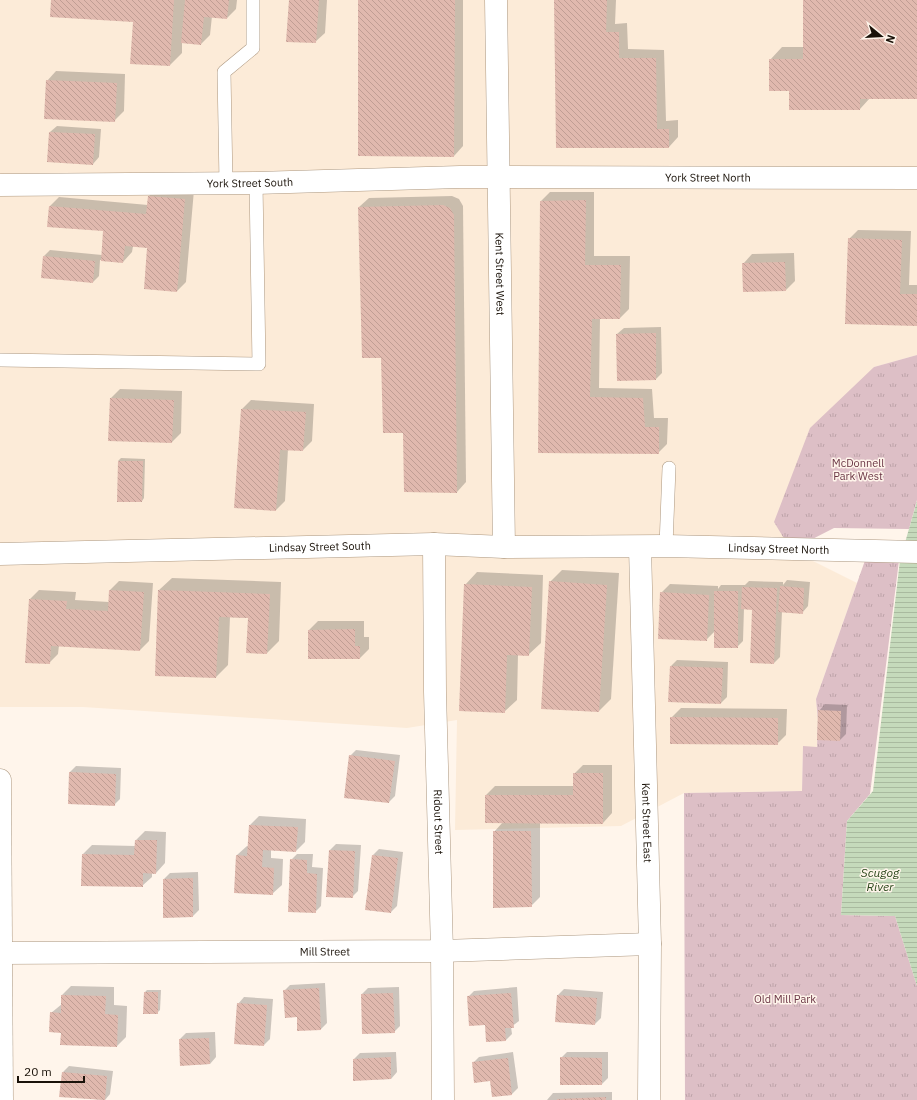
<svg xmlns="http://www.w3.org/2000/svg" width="917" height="1100" viewBox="0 0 917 1100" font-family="'IBM Plex Sans',sans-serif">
	<defs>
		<pattern id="grass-tufts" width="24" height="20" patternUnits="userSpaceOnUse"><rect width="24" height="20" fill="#ddbfc6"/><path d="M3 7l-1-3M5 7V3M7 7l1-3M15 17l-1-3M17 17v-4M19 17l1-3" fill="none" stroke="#bda3a9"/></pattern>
		<pattern id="water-rules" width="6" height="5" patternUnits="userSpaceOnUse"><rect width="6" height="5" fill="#c5dabb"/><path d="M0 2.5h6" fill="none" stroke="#a9ba9f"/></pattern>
		<pattern id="building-back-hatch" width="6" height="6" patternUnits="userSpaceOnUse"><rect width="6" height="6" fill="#e0b9ae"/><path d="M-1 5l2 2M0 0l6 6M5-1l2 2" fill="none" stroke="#c09e94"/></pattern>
	</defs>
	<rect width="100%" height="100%" fill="#fff5eb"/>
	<!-- built -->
	<path fill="#fcebd8" d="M0,0H917V355L874,367L791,550L857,583L816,699L818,720L817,747H803L802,791L684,793L621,826L455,830L457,720L407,728L83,707H0Z"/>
	<!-- grass -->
	<g fill="url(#grass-tufts)">
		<path d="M917,355V500L909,529L834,528L791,550L774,522L810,428L874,367Z"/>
		<path d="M868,552H900L870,794L847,821L841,915L895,916L917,986V1100H685L684,793L802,791L803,746L817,747L818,720L816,699Z"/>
	</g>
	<!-- water -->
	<path fill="url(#water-rules)" d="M917,501V986L895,916L841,915L847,821L873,791L900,560Z"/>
	<!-- shadow -->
	<g fill="#0003">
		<path d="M52,0H237L236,9L227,18L212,16L210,35L201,44L182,42V53L170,65L134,21Z"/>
		<path d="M290,0H327L325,33L315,42Z"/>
		<path d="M359,0H463V146L454,156L359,155Z"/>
		<path d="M555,0H616L615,24L627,23L628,49L664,50L666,121L678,120V137L669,147Z"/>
		<path d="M804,0H917V98H870L860,109L790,90L770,60L782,47H804Z"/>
		<path d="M56,71L125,74L124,111L114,121L47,81Z"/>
		<path d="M57,126L101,129L99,157L93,164L48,161L50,132Z"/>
		<path d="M158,187L194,190L186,282L177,291L148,247L133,246L132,252L123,262L100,260L99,276L93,282L44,256L50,250L102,255L104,230L50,206L59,197L148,205L149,196Z"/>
		<path d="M550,192H594V256H630L629,309L620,318H600L599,388L652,389L654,418H668L667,444L658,453L539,452L541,201Z"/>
		<path d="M452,196L459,199L463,206L466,482L457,492L404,432L382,357L359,207L369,198Z"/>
		<path d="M858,230L911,231L909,285H917V325L849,239Z"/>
		<path d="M794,253L795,281L786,290L743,264L752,254Z"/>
		<path d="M661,327L662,373L656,379L618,380L617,334L624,328Z"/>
		<path d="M120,389L182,391L181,433L172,442L111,398Z"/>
		<path d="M251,400L314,404L312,441L303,450L288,449L285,501L276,510L235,507L242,409Z"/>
		<path d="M121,458L145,459L144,498L142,501L118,461Z"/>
		<path d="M562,570L619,573L611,699L599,711L550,582Z"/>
		<path d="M477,572L543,575L541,643L528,655L518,654L517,700L504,712L465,585Z"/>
		<path d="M172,578L281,582L279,641L267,653L249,618L230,617L228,665L216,677L156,675L159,590Z"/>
		<path d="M787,580L810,582L808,606L802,613L782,611L780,657L774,663H751L753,609L744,608L743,641L737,647L715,631L706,640L661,593L670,584L718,586V589L721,585H745L749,581L783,582V585Z"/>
		<path d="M119,581L153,583L149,641L140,650L59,645L58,654L49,663L30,599L39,590L76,592L75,600L109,602L110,590Z"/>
		<path d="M318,621H364V637H369V649L360,658H309V630Z"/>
		<path d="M677,660L728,662L727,697L721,703L669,701L671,666Z"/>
		<path d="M825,704L847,705L846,734L840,740L819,711Z"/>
		<path d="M681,708L787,709L786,735L777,744L671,718Z"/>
		<path d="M356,750L400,755L395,796L389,802L350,756Z"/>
		<path d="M583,765H612V813L603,823L540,822V897L531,906L494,832L503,822L486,795L495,786H574V774Z"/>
		<path d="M76,766L121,768L120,799L114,805L70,772Z"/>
		<path d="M259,816L306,819L305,842L296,851L271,850V858L283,859L282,885L272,894L237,855L247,846H249L250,825Z"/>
		<path d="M145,831L166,832L165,863L156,873H152V877L142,886L83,854L92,845L136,846V840Z"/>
		<path d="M336,844L361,845L358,891L352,897L327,896L330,850Z"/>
		<path d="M379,849L403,852L397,906L391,912L373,855Z"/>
		<path d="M297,854H313L312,867L323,868L321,906L315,912L291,860Z"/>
		<path d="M198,872L199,910L193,916L164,879L170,873Z"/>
		<path d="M325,983L327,1023L321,1029L298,1030L297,1016L284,991L290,985Z"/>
		<path d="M71,986L114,987V1005L127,1006L126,1037L117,1046L62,1032L51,1013L62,1004V995Z"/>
		<path d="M399,987L400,1026L394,1032L362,994L368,988Z"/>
		<path d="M517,987L519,1021L511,1027L512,1034L506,1040L486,1024L468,997L474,991Z"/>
		<path d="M564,989L603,992L601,1018L595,1024L558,995Z"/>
		<path d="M147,990H161L160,1010L157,1013L145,992Z"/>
		<path d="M244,997L273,999L270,1039L264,1045L238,1004Z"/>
		<path d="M215,1032L216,1057L210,1064L181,1065L180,1039L186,1033Z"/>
		<path d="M396,1052L397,1072L391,1079L354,1080V1059L360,1053Z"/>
		<path d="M513,1052L518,1088L512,1094L491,1079L473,1063L479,1057Z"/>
		<path d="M567,1052H608V1078L602,1084L561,1058Z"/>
		<path d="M69,1066L113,1071L110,1094L105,1100L60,1096L63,1072Z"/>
		<path d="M612,1092V1100H547L553,1093Z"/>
	</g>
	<!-- building -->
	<g fill="url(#building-back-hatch)">
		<path d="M51,0H174L170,66L130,64L133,22L50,17Z"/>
		<path d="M185,0H229L227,19L204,17L201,45L181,43Z"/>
		<path d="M289,0H319L316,43L286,42Z"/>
		<path d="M358,0H455L454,157L358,156Z"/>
		<path d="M554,0H607L606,32H619V58H656L657,129H669V148H556Z"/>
		<path d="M803,0H917V99H860V110H789V91H769V59H803Z"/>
		<path d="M46,80L117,83L115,122L44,119Z"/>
		<path d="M49,132L95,134L93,165L47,162Z"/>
		<path d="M148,196L185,199L177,292L144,289L147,248L125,246L123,263L101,261L103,231L47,227L49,206L146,214Z"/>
		<path d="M586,200L585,265H621L620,319H592L590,397L643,398L645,427H659V454L538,453L540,201Z"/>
		<path d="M443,205L450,208L454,215L457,493L404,492L403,433H383L381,358H362L358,207Z"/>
		<path d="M848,238L902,240L900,294H917V326L845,324Z"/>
		<path d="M43,256L95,261L93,283L41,278Z"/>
		<path d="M785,262L786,291L743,292L742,263Z"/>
		<path d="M656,333V380L617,381L616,334Z"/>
		<path d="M110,398L174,400L172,443L108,441Z"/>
		<path d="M241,409L306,412L303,451L280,450L276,511L234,508Z"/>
		<path d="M118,461H143L142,502H117Z"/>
		<path d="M549,581L607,585L599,712L541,709Z"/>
		<path d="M464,584L532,587L529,656L507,655L505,713L459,711Z"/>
		<path d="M780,586L804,588L803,614L778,612Z"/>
		<path d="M742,587L777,588L774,664L750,663L752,610L741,609Z"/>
		<path d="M109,590L144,592L140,651L51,646L50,664L25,663L29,599L67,601L66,609L108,611Z"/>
		<path d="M158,590L270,594L267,654L246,653L248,618L219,617L216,678L155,676Z"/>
		<rect x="714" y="591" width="24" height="57"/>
		<path d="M660,592L709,595L707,641L658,639Z"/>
		<path d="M355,629V646H360V659H308V630Z"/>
		<path d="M670,666L723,668L721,704L668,702Z"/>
		<path d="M818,710L841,711L840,741L817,740Z"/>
		<path d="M670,717L778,718V745L670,744Z"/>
		<path d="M349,755L395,761L389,803L344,798Z"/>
		<path d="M69,772L116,774L115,806L68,804Z"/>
		<path d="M573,773H603V824L485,823V795H573Z"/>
		<path d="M249,825L298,827L296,852L263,850L262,867L274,868L273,895L234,893L236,855L247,856Z"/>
		<path d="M493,831H531L532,907L493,908Z"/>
		<path d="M135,840H157L156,874L143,873V887L81,886L82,854L134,855Z"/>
		<path d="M329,850L355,851L353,898L326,897Z"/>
		<path d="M372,855L398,858L391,913L365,910Z"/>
		<path d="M290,859L307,860V873L317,874L316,913L288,912Z"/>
		<path d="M193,878V917L163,918V879Z"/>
		<path d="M319,988L321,1030L297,1031V1017L285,1018L283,990Z"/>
		<path d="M144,992H158V1014H143Z"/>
		<path d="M393,993L395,1033L362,1034L361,994Z"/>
		<path d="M511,993L514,1028H505L506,1041L486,1042L485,1025L469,1026L467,996Z"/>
		<path d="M61,995L106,996L105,1014L118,1015L117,1047L60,1045L61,1033L49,1032L50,1012L61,1013Z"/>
		<path d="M557,995L597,998L595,1025L555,1022Z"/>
		<path d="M237,1003L267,1005L264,1046L234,1044Z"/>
		<path d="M209,1038L210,1064L180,1066L179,1039Z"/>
		<path d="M391,1057V1079L353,1081V1059Z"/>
		<path d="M560,1057L602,1058V1085H560Z"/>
		<path d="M508,1058L512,1095L492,1097L490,1081L474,1083L472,1062Z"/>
		<path d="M62,1072L107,1076L105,1100L59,1097Z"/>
		<path d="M606,1097V1100H557V1099Z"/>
	</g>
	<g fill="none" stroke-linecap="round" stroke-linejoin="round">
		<defs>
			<g id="service">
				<path d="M226,183L224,72L253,48V0"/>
				<path d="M0,360L259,364L256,183"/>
				<path d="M666,546L669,468"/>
			</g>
			<g id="minor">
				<path id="s1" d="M0,185L256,183L460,177L917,178"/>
				<path id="s2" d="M434,544L435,692L442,951L443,1100"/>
				<path id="s3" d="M640,547L650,944L649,1100"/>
				<path d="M0,780L2,1100"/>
				<path id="s4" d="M0,953L442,951L650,944"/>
			</g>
			<g id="secondary">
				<path id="s5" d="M496,0L504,547"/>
				<path id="s6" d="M0,554L434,544L504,547L666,546L917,552"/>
			</g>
		</defs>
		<!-- service casing -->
		<use href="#service" stroke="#ad9880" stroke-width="14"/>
		<!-- minor casing -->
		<use href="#minor" stroke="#ad9880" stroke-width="23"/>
		<!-- secondary casing -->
		<use href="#secondary" stroke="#ad9880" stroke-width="23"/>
		<!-- service -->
		<use href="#service" stroke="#fff" stroke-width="13"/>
		<!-- minor -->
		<use href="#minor" stroke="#fff" stroke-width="22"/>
		<!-- secondary -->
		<use href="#secondary" stroke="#fff" stroke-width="22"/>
	</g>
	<g text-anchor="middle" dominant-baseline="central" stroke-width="3" stroke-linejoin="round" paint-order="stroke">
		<!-- street labels -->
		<g font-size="11" fill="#1a1209" stroke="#fff5eb">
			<text stroke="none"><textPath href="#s1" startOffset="708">York Street North</textPath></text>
			<text stroke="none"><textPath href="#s1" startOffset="250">York Street South</textPath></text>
			<text stroke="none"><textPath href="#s5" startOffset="274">Kent Street West</textPath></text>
			<text stroke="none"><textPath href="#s6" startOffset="320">Lindsay Street South</textPath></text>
			<text stroke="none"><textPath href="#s6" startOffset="779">Lindsay Street North</textPath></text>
			<text stroke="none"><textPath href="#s2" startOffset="278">Ridout Street</textPath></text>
			<text stroke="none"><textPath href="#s3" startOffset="276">Kent Street East</textPath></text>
			<text stroke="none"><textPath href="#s4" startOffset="325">Mill Street</textPath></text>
		</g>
		<!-- park labels -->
		<g font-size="11" fill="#6a3544" stroke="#fff5eb">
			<text x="858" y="463">McDonnell<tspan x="858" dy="13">Park West</tspan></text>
			<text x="785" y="999">Old Mill Park</text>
		</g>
		<!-- water labels -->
		<g font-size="12" font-style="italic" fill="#294619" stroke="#fff5eb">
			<text x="880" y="872">Scugog<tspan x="880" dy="14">River</tspan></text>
		</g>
	</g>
	<!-- north arrow -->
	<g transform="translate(881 36) rotate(108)" stroke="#fff5eb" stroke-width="3" paint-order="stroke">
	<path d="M0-3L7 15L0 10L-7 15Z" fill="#1a1209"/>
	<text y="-6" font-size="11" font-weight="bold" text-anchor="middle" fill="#1a1209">N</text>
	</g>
	<!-- scale -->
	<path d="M18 1076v6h66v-6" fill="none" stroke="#1a1209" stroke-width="2"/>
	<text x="24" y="1076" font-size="12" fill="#1a1209" stroke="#fff5eb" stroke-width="3" paint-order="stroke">20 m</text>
</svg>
